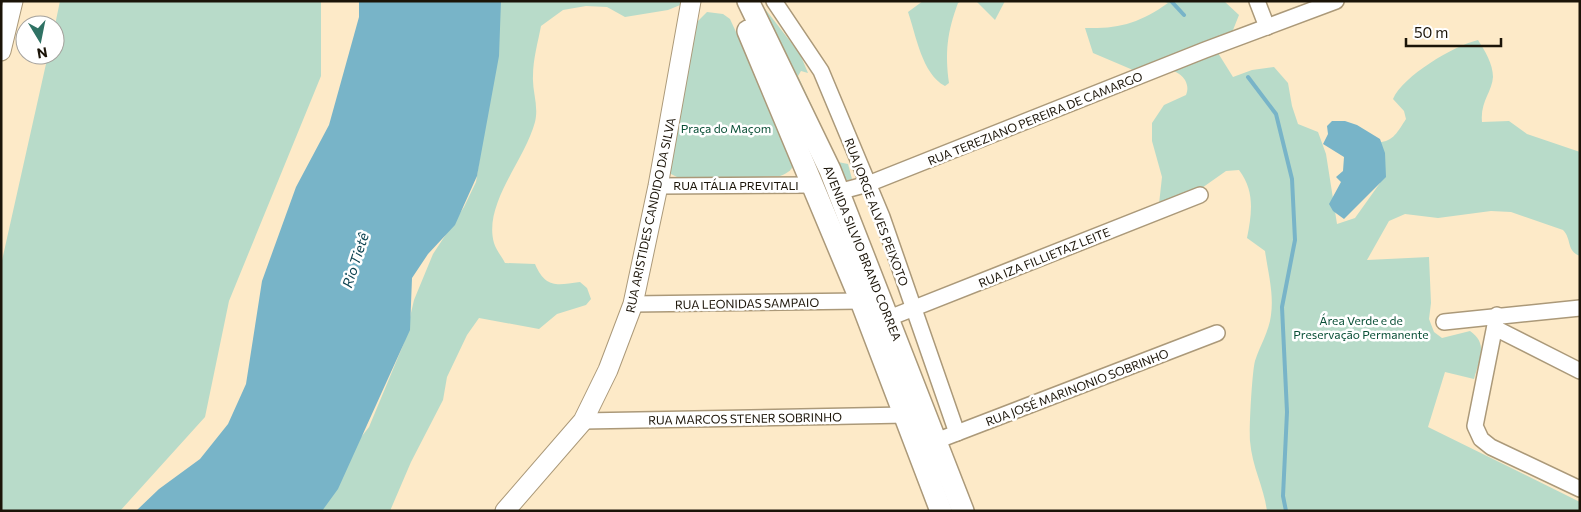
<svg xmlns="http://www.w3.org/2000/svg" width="1581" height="512" viewBox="0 0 1581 512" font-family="Commissioner,sans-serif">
	<rect width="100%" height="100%" fill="#fdeac8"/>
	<!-- green -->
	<g fill="#b8dbc9">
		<path d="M60,1H321V76L229,301L205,417L120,511H1V265L48,55H55V25Z"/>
		<path d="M493,1H690L668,10L625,17L607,7L586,6L563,10L541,26C538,42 533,59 533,76C532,91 539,106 535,122C525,160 483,204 494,243C496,250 502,257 505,263L535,264C546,289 557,285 580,282L587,288L591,299L586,305L557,314L539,329L479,318L467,335L447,377L443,400L411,462L390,511H301L323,486L369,427L404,343L414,300L433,254L464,207L476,182L490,90Z"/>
		<path d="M759,1L800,54L808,73L801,71L798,76L838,162L848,164L852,179L844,181Z"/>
		<path d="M923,1H962L958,3C947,33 945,52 949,83L945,86C922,74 916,35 908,12Z"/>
		<path d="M976,1H1005L995,20Z"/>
		<path d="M1162,1H1224L1239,15L1231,35L1218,53L1233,77L1252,70L1274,67L1288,83L1292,106L1298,124L1318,132L1326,154L1337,224L1355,218L1380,183L1381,164L1377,142C1393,143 1398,131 1406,119L1404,111L1393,99C1403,76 1453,46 1478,40C1485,51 1493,64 1493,77C1492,92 1480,102 1482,122L1509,121L1527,134L1580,152V256C1566,251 1572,239 1563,230L1511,212L1491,211L1438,218L1405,214L1389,221L1367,260L1429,257L1431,303L1429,319L1434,332L1442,338L1470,331C1489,344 1479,360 1474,379L1445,372L1428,427L1580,502V511H1267C1264,487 1252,467 1250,441C1249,429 1252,372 1255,361C1260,345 1269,332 1271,315C1274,294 1268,272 1265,251L1247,238C1252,213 1255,191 1239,170L1226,171L1182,202L1159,204L1162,177L1152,141V123L1164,105L1186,95C1188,90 1188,86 1185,80C1174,63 1151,71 1134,74L1133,70L1093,53L1085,28C1119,29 1140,23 1168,3Z"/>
		<path d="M707,12L723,14L730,19L793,156C795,167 791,172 780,176L683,180L671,174L669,166L694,25Z"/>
	</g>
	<!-- water -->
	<g fill="#78b4c8">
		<path d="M359,1H501L499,56L477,176L455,225L428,254L412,278L410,330L338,489L322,511H136L159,489L200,459L228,424L246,384L262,281L296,187L329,125L359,17Z"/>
		<path d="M1332,121H1345L1357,125L1380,139L1385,153L1386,177L1344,219L1333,211L1329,204L1341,182L1336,177L1343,171L1344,157L1323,144L1328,134L1327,126Z"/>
	</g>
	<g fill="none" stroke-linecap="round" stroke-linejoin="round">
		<!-- stream -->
		<g stroke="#78b4c8" stroke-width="4">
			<path d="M1171,1L1184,15"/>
			<path d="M1248,77L1276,114L1292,179L1295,240L1282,307L1287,412L1283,496L1286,511"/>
		</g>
		<defs>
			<g id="minor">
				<path d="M774,1L821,71L882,217L957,433"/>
				<path d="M1257,1L1267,27"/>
				<path d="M658,186L813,185"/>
				<path d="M838,192L868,184L1205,50L1336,1"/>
				<path d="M633,304L861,301"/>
				<path d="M1497,315L1475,426L1481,439L1491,447L1580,489"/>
				<path d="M889,318L1200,195"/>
				<path d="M1444,322L1580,308"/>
				<path d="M1495,328L1580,371"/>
				<path d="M583,421L906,415"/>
				<path d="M936,441L1217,333"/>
			</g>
			<g id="tertiary">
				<path d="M1,51L13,1"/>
				<path d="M505,511L583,421L608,370L633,304L658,186L691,1"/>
			</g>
			<g id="secondary">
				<path d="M748,1L830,170L963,511"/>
				<path d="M748,31L861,301L941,511"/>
			</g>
		</defs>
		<!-- minor casing -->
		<use href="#minor" stroke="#ab9979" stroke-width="18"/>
		<!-- tertiary casing -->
		<use href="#tertiary" stroke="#ab9979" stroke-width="21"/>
		<!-- secondary casing -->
		<use href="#secondary" stroke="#ab9979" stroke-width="24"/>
		<!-- minor -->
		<use href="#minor" stroke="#fff" stroke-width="15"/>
		<!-- tertiary -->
		<use href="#tertiary" stroke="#fff" stroke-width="19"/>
		<!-- secondary -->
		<use href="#secondary" stroke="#fff" stroke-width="21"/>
	</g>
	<g text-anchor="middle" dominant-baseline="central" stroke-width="5" stroke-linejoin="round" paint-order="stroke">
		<!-- street labels -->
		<g font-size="12" fill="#1b1408" stroke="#fff">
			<text transform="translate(1035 118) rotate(-22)">RUA TEREZIANO PEREIRA DE CAMARGO</text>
			<text x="736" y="185">RUA ITÁLIA PREVITALI</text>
			<text transform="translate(877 212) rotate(69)">RUA JORGE ALVES PEIXOTO</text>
			<text transform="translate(650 215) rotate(-78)">RUA ARISTIDES CANDIDO DA SILVA</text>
			<text transform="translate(863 253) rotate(68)">AVENIDA SILVIO BRAND CORREA</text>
			<text transform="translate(1044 257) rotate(-22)">RUA IZA FILLIETAZ LEITE</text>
			<text transform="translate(747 303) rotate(-1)">RUA LEONIDAS SAMPAIO</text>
			<text transform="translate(1077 387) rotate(-21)">RUA JOSÉ MARINONIO SOBRINHO</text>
			<text transform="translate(745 418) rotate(-1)">RUA MARCOS STENER SOBRINHO</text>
		</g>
		<!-- park labels -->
		<g font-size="12" fill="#094f36" stroke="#fff">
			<text x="726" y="128">Praça do Maçom</text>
			<text x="1361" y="320">Área Verde e de<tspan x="1361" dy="14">Preservação Permanente</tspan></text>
		</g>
		<!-- water labels -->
		<g font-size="14" font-style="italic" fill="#0d4351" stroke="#fff">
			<text transform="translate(355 260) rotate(-72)">Rio Tietê</text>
		</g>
	</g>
	<!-- border -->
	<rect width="1581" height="512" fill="none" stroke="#1b1408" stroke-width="5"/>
	<!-- north arrow -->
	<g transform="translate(40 40) rotate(170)"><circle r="24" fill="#ffffff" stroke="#a4a19c"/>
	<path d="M0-4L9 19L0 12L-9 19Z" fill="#2f7264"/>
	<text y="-8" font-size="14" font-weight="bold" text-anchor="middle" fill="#1b1408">N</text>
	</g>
	<!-- scale -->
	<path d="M1406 38v8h95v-8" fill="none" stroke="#1b1408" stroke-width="2.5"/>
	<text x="1414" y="38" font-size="15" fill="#1b1408" stroke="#ffffff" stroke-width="4" paint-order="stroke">50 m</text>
</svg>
